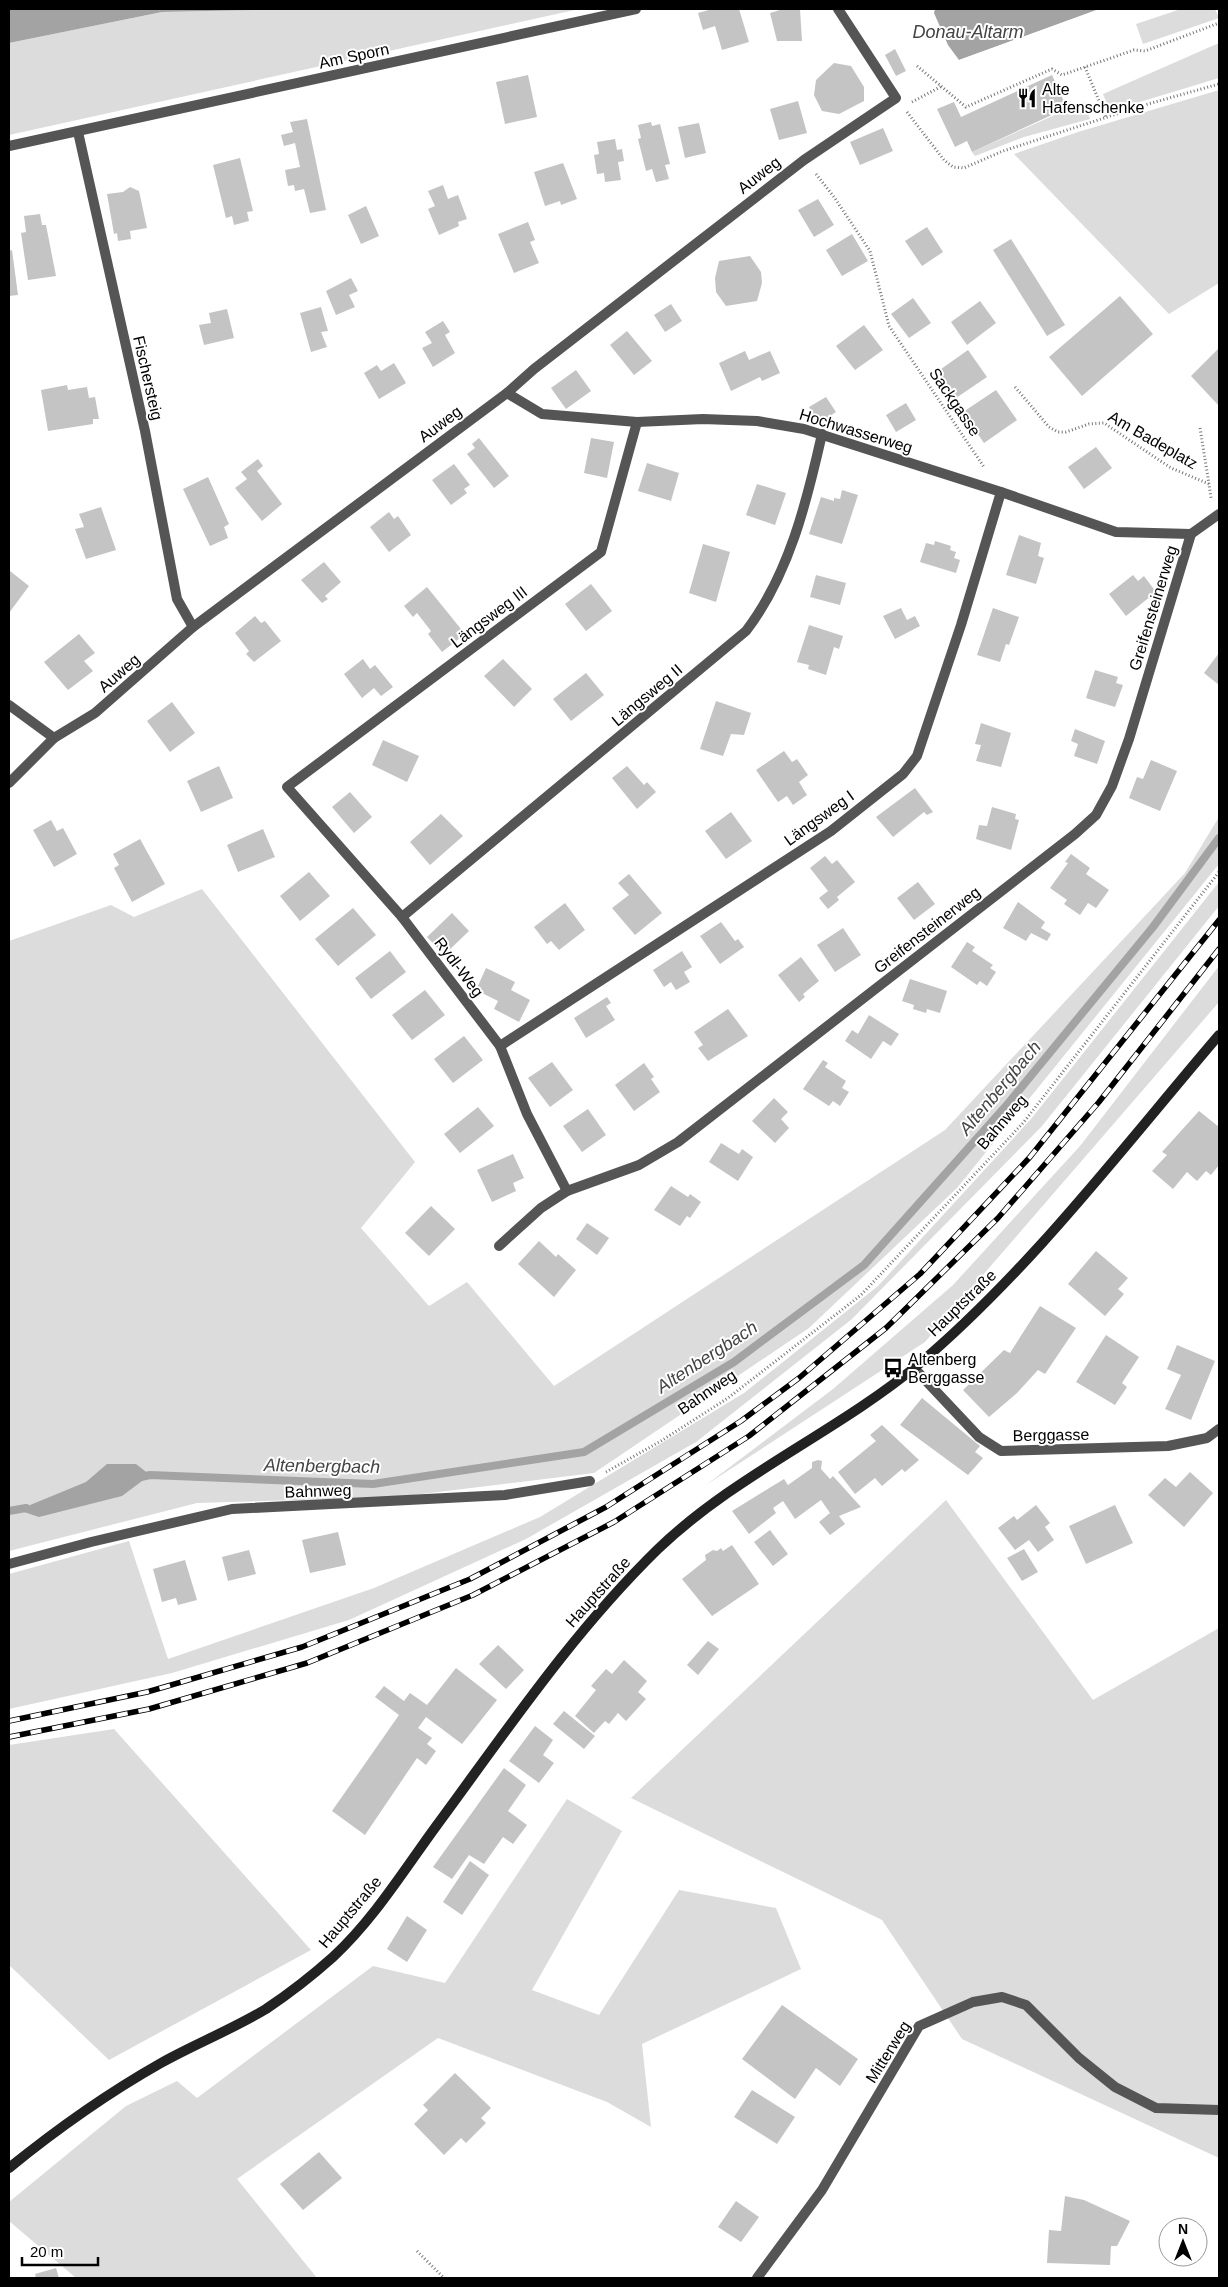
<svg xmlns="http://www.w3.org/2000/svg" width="1228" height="2287" viewBox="0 0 1228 2287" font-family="Helvetica,sans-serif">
	<rect width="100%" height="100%" fill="#fff"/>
	<!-- green -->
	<g fill="#dcdcdc">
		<path d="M306,9H579L9,135V43L162,12Z"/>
		<path d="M1181,9H1215L1219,18L1143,44L1136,24Z"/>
		<path d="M1219,43V78L1110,111L1103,94Z"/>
		<path d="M1219,90V283L1169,314L1014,154L1078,132Z"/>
		<path d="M1084,102L1090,119L1024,137L975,156L972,152Z"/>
		<path d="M1219,817V864L957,1188L809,1328L594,1473L397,1497L197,1503L9,1551V941L111,905L134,917L202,889L415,1162L361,1228L429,1306L467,1282L554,1386L945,1130L1185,873Z"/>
		<path d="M1219,882V906L1042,1126L852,1319L696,1442L526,1539L349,1620L172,1673L9,1709V1574L129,1541L168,1659L374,1588L540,1517L744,1393L878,1286L1031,1119Z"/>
		<path d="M1219,966V1002L925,1342L706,1485L833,1389L953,1285L1080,1146Z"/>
		<path d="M946,1500L1093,1700L1219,1628V2158L962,2039L882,1920L631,1798Z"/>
		<path d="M114,1729L311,1950L109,2060L9,1965V1745Z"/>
		<path d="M567,1799L622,1831L532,1990L599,2015L679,1890L776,1908L801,1969L642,2044L651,2127L607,2102L438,2038L237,2179L317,2278H76L9,2221V2202L126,2106L177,2081L197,2098L373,1966L445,1983Z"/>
	</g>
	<!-- water -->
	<g fill="#a3a3a3">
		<path d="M9,9H306L162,12L9,43Z"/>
		<path d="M935,9H1099L959,60L948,45L934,13Z"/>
		<path d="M107,1464H136L150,1475L122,1496L39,1517L18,1510L86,1482Z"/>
	</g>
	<!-- pier -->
	<path fill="#fff" d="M1101,9L1100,11L959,63V60Z"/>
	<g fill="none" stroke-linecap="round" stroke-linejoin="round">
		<!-- stream -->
		<g stroke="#a3a3a3" stroke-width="8">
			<path d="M141,1477L150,1475L373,1484L584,1452L734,1362L864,1265L1006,1106L1153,927L1219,838"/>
			<path d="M9,1511L26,1508"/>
		</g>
	</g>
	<!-- building -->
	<g fill="#c4c4c4">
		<path d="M712,9H739L749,42L722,50L715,26L703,30L698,13Z"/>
		<path d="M783,9H800L802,41H777L770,13Z"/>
		<path d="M895,49L906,71L896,76L885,55Z"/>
		<path d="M834,63L851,66L864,87V101L839,114L822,111L814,95L816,80Z"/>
		<path d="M528,75L537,117L505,124L496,82Z"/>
		<path d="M1052,75L1067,108L972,152L967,141L955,147L937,109L954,102L961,117Z"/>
		<path d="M798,101L807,133L779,140L770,109Z"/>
		<path d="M307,119L326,210L310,213L304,189L295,191L294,185L288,186L285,170L300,167L295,143L284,146L281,135L293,132L290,122Z"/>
		<path d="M651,122L652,126L660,124L670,164L665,165L669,179L656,182L652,169L646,171L638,139L641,138L638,125Z"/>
		<path d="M699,123L706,153L685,158L678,127Z"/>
		<path d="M883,128L893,151L860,165L850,142Z"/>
		<path d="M615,139L617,150L622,149L624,161L618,162L621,180L605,182L604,173L597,174L594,155L599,154L597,142Z"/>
		<path d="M240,158L253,211L247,212L249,221L234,225L232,216L226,218L213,165Z"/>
		<path d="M563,163L577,199L561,205L560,201L545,206L534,172Z"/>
		<path d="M443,185L448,199L458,195L467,219L458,222L459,226L439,235L428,209L435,206L428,191Z"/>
		<path d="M130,187L139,191L147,228L130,231L131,239L118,241L117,233L114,234L107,194L123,192Z"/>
		<path d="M818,199L834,225L814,237L798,210Z"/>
		<path d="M366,206L379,236L361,244L348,215Z"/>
		<path d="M40,214L42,225H46L56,276L28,280L21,233L26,232L24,216Z"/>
		<path d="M528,222L535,240L530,242L539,263L514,273L498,234Z"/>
		<path d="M927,227L943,252L922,266L905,241Z"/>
		<path d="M852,234L868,261L842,276L826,250Z"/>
		<path d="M1011,239L1065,325L1047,336L993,250Z"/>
		<path d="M12,250L18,295L9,296V251Z"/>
		<path d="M750,256L761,272L762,283L757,301L726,306L716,292L715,278L719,261Z"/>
		<path d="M351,278L358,291L349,295L355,307L336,315L326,291Z"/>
		<path d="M1120,296L1153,334L1082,396L1049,357Z"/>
		<path d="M913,298L931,323L909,338L891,314Z"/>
		<path d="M980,301L996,323L967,345L951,322Z"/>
		<path d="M671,304L682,321L665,332L654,315Z"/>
		<path d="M321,307L328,331L321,332L327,347L311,352L300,313Z"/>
		<path d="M227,309L234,338L204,345L199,325L211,323L209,313Z"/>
		<path d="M443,321L450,332L445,335L455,353L433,367L422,348L432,343L425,332Z"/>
		<path d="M864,325L883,350L855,370L836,346Z"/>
		<path d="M627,331L652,361L634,375L610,345Z"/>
		<path d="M1219,348V406L1191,376Z"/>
		<path d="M968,350L987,377L953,400L934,374Z"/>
		<path d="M745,351L749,360L770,351L780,373L762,381L760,377L731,391L719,363Z"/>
		<path d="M394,363L406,383L379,399L364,373L377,365L381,371Z"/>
		<path d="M576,370L591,391L566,409L551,388Z"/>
		<path d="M67,385L68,390L87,387L89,398L95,397L99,419H93V424L48,431L41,390Z"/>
		<path d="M996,390L1017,420L984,443L963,412Z"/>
		<path d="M826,397L836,412L819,423L809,407Z"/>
		<path d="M906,403L916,420L896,432L886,415Z"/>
		<path d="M479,438L509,476L494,488L467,454L475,448L472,444Z"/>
		<path d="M591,438L614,442L607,478L584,473Z"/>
		<path d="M1096,447L1112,468L1084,489L1068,467Z"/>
		<path d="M258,459L263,466L257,471L282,504L262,521L235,488L247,479L241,472Z"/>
		<path d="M647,463L679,473L671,501L638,491Z"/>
		<path d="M454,464L470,485L464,489L467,493L451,505L432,480Z"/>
		<path d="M208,477L229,524L224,527L228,538L210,546L183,489Z"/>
		<path d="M757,484L786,493L775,525L746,515Z"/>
		<path d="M842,490L858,495L842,544L809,534L821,497L834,501V498L840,499Z"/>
		<path d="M101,507L116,550L86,559L75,529L84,527L79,514Z"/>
		<path d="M389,512L394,519L398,516L411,535L389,552L370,527Z"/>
		<path d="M1019,535L1041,543L1038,556L1044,558L1036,584L1006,575Z"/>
		<path d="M935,541L951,546L950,550L956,552L954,558L960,560L956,573L920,562L926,543L934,545Z"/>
		<path d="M703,544L730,552L716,602L689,593Z"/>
		<path d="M324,562L341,582L325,596L328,599L322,603L301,580Z"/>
		<path d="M10,571L29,586L9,613V572Z"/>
		<path d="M816,575L846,583L840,605L810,597Z"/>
		<path d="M1133,575L1138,581L1144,576L1156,592L1126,616L1109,594Z"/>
		<path d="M591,584L612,611L586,631L565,604Z"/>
		<path d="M427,587L465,634L442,652L428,634L431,631L417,613L413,617L404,606Z"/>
		<path d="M901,608L907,620L915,616L920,626L895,639L883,616Z"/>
		<path d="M993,608L1019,617L1009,645L1006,644L1000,662L977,655Z"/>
		<path d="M255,616L261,623L265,621L281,641L254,662L246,654L249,651L235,633Z"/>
		<path d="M809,625L843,636L839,649L834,647L826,675L808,669L809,665L797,662Z"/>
		<path d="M79,634L95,653L84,661L93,671L68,690L44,662Z"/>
		<path d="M1219,653V685L1204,673Z"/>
		<path d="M363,659L370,669L375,665L393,687L381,696L374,688L362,698L344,674Z"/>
		<path d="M503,659L532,689L514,707L484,676Z"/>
		<path d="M1095,670L1118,677L1116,683L1123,685L1115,707L1086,698Z"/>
		<path d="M586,673L604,695L571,721L553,699Z"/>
		<path d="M716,701L751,713L744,735L731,734L723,756L700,749Z"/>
		<path d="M172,702L195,733L170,752L147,721Z"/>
		<path d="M981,723L1011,733L1001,767L976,761L981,745L975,744Z"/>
		<path d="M1075,729L1105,741L1097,764L1074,756L1078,744L1071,741Z"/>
		<path d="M383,740L419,756L407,782L372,765Z"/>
		<path d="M784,751L792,762L797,759L808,775L799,782L807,795L793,805L787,796L778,802L756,770Z"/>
		<path d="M1151,760L1177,771L1160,811L1129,798L1137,777L1143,779Z"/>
		<path d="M219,766L233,798L201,812L187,781Z"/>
		<path d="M627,766L644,785L647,782L656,792L637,809L612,778Z"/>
		<path d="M915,788L933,812L927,815L924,812L893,837L876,817Z"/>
		<path d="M350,792L372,817L354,833L332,807Z"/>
		<path d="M992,807L1016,814L1015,819L1019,820L1011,850L976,839L979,825L987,826Z"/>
		<path d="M731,812L752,841L726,859L705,831Z"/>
		<path d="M441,814L463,836L430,865L410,842Z"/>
		<path d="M51,820L57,831L63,828L77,854L54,867L33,830Z"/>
		<path d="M263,829L275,857L238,872L227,845Z"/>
		<path d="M140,839L165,884L132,902L114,868L119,865L113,854Z"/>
		<path d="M1071,854L1090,868L1086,874L1109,890L1096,908L1088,903L1080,915L1064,904L1067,900L1050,888L1068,863L1065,862Z"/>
		<path d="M825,856L832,864L837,860L855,882L837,897L839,900L828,909L819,898L828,891L810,868Z"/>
		<path d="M309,872L330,896L300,921L280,896Z"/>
		<path d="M629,874L662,913L635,935L612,908L629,895L618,883Z"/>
		<path d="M918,882L935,904L914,920L897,898Z"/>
		<path d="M1018,902L1045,922L1041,928L1051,934L1047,941L1031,933L1026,941L1003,928Z"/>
		<path d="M565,903L585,930L559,950L551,941L547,944L534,927Z"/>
		<path d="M353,908L376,935L338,966L315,939Z"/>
		<path d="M452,913L469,931L444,955L427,937Z"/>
		<path d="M721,922L735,941L738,939L744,947L720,964L700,936Z"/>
		<path d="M843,928L861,955L835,972L817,945Z"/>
		<path d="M967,942L975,947L972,951L993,965L990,968L996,972L987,986L980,981L977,985L951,967Z"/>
		<path d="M390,951L406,972L371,999L355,978Z"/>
		<path d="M682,951L692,967L684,972L690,982L676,990L671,982L664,987L653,970Z"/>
		<path d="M801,957L819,981L803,994L805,997L799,1002L778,975Z"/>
		<path d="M486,968L515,982L511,990L530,1000L519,1022L494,1009L498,1001L476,990Z"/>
		<path d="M910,979L947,991L940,1013L927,1009L926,1013L913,1009L914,1005L902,1001Z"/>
		<path d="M425,990L445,1015L412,1040L392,1015Z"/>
		<path d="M607,997L611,1003L606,1006L615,1020L586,1038L574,1018Z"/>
		<path d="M728,1009L748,1036L708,1061L698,1048L703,1045L694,1032Z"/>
		<path d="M869,1015L899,1034L891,1046L883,1041L871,1059L845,1041L852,1030L858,1034Z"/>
		<path d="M464,1036L483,1060L453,1083L434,1059Z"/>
		<path d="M823,1060L828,1063L825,1067L846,1081L842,1088L849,1092L840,1106L833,1101L829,1106L803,1089Z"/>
		<path d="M552,1062L573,1090L550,1107L528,1078Z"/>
		<path d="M644,1063L654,1077L651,1079L660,1092L634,1111L615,1085Z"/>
		<path d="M774,1098L788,1112L781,1119L789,1128L775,1143L752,1121Z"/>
		<path d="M478,1107L494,1126L460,1153L444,1134Z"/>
		<path d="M588,1109L606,1135L582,1152L563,1126Z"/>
		<path d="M1199,1111L1219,1127V1165L1211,1175L1206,1171L1197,1181L1187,1172L1173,1189L1152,1171L1167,1155L1162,1152Z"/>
		<path d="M721,1143L739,1154L742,1149L753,1157L738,1181L709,1162Z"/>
		<path d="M513,1154L524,1178L513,1183L516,1191L492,1202L477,1170Z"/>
		<path d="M671,1186L688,1197L690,1194L701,1202L690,1218L687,1216L680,1226L654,1210Z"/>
		<path d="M431,1206L455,1229L429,1256L405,1233Z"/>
		<path d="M587,1223L609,1238L597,1255L576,1239Z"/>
		<path d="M539,1241L556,1257L558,1254L576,1270L554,1297L518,1264Z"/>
		<path d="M1096,1251L1128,1278L1118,1289L1124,1294L1105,1316L1068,1284Z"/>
		<path d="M1040,1306L1076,1328L1045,1374L1038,1370L1017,1393L989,1417L963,1390L1004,1350L1010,1353Z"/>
		<path d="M1106,1335L1139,1357L1122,1383L1127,1387L1115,1405L1076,1382Z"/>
		<path d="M1177,1345L1215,1361L1191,1420L1165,1409L1181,1375L1167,1369Z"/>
		<path d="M922,1398L980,1446L975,1452L983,1458L968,1475L900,1425Z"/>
		<path d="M882,1425L919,1460L905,1472L902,1469L882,1486L875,1478L855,1494L838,1472L876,1441L870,1435Z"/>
		<path d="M818,1460L822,1461L821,1469L830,1479L833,1476L861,1507L839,1516L845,1524L830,1535L819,1522L830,1513L821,1500L795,1519L783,1501L773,1508L776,1513L749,1534L732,1511L784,1479L788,1485L812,1468V1462Z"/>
		<path d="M1190,1472L1213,1493L1184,1527L1148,1495L1165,1478L1176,1487Z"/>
		<path d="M1036,1505L1050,1523L1045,1527L1054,1540L1038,1552L1029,1540L1015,1550L998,1528L1014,1516L1017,1520Z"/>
		<path d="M1115,1505L1133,1543L1086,1564L1069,1526Z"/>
		<path d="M770,1530L788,1554L773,1566L754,1542Z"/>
		<path d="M338,1532L346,1565L310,1573L302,1540Z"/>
		<path d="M732,1545L759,1584L712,1616L682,1579L706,1560L705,1555L713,1550L717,1551L721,1548L723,1551Z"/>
		<path d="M1024,1549L1038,1572L1022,1581L1007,1558Z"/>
		<path d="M249,1550L256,1574L228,1581L222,1557Z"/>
		<path d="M185,1560L197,1600L178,1605L176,1598L162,1602L153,1569Z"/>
		<path d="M708,1641L719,1649L698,1675L687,1665Z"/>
		<path d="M498,1645L524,1670L506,1689L479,1664Z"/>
		<path d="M624,1660L647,1681L638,1692L646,1699L626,1721L618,1713L609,1724L605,1721L594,1733L575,1716L596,1690L591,1686L606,1669L612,1674Z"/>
		<path d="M456,1668L497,1700L462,1744L426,1717L418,1728L432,1738L427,1744L436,1751L426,1765L417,1758L365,1835L332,1811L399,1715L375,1697L384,1686L404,1701L410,1693L427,1705Z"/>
		<path d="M564,1711L595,1736L584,1749L553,1724Z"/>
		<path d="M535,1726L553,1740L543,1755L554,1763L539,1783L509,1761Z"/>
		<path d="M504,1768L526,1785L508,1811L527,1825L513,1844L503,1837L484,1864L469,1855L452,1879L433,1867Z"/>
		<path d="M470,1861L489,1875L462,1915L443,1902Z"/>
		<path d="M407,1916L427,1930L407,1962L387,1949Z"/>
		<path d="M782,2005L858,2059L840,2086L816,2068L795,2099L742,2059Z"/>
		<path d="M455,2073L491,2108L481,2118L486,2123L466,2143L461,2138L444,2155L414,2124L428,2110L423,2105Z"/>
		<path d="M752,2090L795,2117L777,2144L734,2117Z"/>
		<path d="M319,2152L342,2178L303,2210L280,2184Z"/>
		<path d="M1065,2196L1084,2200L1130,2221L1117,2246H1111L1110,2265L1047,2263L1049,2230L1061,2231Z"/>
		<path d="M736,2201L759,2217L741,2242L718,2227Z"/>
		<path d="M56,2268L59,2278H36L35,2274Z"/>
	</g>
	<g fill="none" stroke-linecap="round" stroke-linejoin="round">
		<!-- path -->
		<g stroke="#777" stroke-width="3" stroke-dasharray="1 2.5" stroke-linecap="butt">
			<path d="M917,66L966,107L1052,69L1062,75L1134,50L1145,51L1219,23"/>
			<path d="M1085,67L1106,118"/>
			<path d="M912,102L942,86"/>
			<path d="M907,112L944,160L953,167L964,168L1003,151L1141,106L1219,84"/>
			<path d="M816,174L834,197L870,251L889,326L984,467"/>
			<path d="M1015,387L1049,427L1058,432H1066L1089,424L1104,423L1171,468L1209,484L1211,498"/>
			<path d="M1200,428L1209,484"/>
			<path d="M606,1472L661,1441L728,1398L861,1295L1023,1123L1219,872"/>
			<path d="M417,2251L444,2278"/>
		</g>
		<!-- street -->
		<g stroke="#555" stroke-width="10">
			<path d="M78,132L145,431L177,599L193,627"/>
			<path d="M9,146L636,9"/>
			<path d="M507,393L542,414L637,422L703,419L757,421L804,429L1001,492L1116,532L1191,534"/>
			<path d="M9,705L54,738"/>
			<path d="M9,783L54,738L95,713L193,627L507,393L534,369L804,160L896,98L838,9"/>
			<path d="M402,917L746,631C789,575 807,501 822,434"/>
			<path d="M500,1046L831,831L903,774L917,756L961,625L1001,492"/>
			<path d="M567,1191L527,1114L500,1046L402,917L287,787L601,552L637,422"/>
			<path d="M499,1246L541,1208L567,1191L639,1165L678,1142L1075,834L1096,815L1112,786L1129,739L1191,534L1219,514"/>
			<path d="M914,1368L979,1437L1001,1451L1168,1446L1207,1438L1219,1429"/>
			<path d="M9,1564L91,1542L232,1509L505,1495L590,1481"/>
			<path d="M757,2278L822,2190L919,2026L973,2002L1002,1997L1026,2005L1079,2058L1115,2087L1156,2108L1219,2110"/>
		</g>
		<!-- secondary -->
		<path stroke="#222" stroke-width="10" d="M9,2168C57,2129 108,2093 161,2063C195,2044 233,2029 266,2009C287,1995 314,1974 333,1957C374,1919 404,1870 437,1825C507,1730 573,1632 658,1549C735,1475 837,1432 919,1364C1031,1269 1124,1146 1219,1035"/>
		<defs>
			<g id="rail">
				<path d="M9,1721L147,1692L302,1647L470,1579L606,1507L741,1421L799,1378L920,1274L1030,1157L1219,920"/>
				<path d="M9,1737L149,1709L307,1663L473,1595L614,1522L749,1436L886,1328L998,1218L1099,1102L1219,949"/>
			</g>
		</defs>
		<!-- rail casing -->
		<use href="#rail" stroke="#000" stroke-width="5.5"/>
		<!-- rail -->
		<use href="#rail" stroke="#fff" stroke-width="4" stroke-dasharray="11" stroke-linecap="butt"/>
	</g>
	<!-- icons -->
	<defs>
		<symbol id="restaurant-bare" viewBox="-9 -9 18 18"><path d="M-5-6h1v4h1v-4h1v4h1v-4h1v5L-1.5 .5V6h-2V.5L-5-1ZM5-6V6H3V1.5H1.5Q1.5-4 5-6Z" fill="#000" stroke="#fff" stroke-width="2.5" paint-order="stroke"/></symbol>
		<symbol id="bus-bare" viewBox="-9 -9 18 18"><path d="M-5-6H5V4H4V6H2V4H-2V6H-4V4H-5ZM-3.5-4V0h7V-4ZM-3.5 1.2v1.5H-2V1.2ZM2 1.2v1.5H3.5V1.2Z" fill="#000" stroke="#fff" stroke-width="2.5" paint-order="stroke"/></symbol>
	</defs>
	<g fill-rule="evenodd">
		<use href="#restaurant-bare" x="1013" y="84" width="28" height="28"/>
		<use href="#bus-bare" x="879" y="1354" width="28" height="28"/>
	</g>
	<g text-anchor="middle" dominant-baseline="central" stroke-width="4" stroke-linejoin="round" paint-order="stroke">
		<!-- street labels -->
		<g font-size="16" fill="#000" stroke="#fff">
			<text transform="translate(354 56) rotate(-12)">Am Sporn</text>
			<text transform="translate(759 175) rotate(-38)">Auweg</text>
			<text transform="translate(148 378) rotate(77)">Fischersteig</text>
			<text transform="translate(955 402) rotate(56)">Sackgasse</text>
			<text transform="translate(440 424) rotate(-37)">Auweg</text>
			<text transform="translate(856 431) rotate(17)">Hochwasserweg</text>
			<text transform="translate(1153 440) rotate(30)">Am Badeplatz</text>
			<text transform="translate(1153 608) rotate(-73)">Greifensteinerweg</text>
			<text transform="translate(489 617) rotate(-37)">Längsweg III</text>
			<text transform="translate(119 673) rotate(-41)">Auweg</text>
			<text transform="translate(647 695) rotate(-40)">Längsweg II</text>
			<text transform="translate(819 818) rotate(-36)">Längsweg I</text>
			<text transform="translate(927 930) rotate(-38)">Greifensteinerweg</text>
			<text transform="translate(459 967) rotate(53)">Rydl-Weg</text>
			<text transform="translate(1002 1122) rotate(-49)">Bahnweg</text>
			<text transform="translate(962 1303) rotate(-44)">Hauptstraße</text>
			<text transform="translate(707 1392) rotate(-34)">Bahnweg</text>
			<text transform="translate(1051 1435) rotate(-1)">Berggasse</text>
			<text transform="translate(318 1491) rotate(-2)">Bahnweg</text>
			<text transform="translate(598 1592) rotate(-48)">Hauptstraße</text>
			<text transform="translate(350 1912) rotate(-50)">Hauptstraße</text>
			<text transform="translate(888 2052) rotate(-58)">Mitterweg</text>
		</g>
		<!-- poi labels -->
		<g font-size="16" fill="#000" stroke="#fff" text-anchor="start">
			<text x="1042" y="89">Alte<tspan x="1042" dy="18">Hafenschenke</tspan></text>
			<text x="908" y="1359">Altenberg<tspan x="908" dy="18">Berggasse</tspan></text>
		</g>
		<!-- water labels -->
		<g font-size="18" font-style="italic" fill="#444" stroke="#fff">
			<text x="968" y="32">Donau-Altarm</text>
			<text transform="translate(1000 1088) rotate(-50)">Altenbergbach</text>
			<text transform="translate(707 1357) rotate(-33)">Altenbergbach</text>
			<text transform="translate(322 1466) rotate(1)">Altenbergbach</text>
		</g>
	</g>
	<!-- border -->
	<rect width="1228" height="2287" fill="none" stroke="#000000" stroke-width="20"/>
	<!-- north arrow -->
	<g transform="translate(1183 2242)"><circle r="24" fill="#ffffff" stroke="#999999"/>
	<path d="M0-4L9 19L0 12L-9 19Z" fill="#000000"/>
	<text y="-8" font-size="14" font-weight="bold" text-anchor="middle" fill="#000000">N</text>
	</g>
	<!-- scale -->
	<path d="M22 2257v8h76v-8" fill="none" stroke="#000000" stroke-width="2.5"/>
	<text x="30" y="2257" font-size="15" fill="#000000" stroke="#ffffff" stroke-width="4" paint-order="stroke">20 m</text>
</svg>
